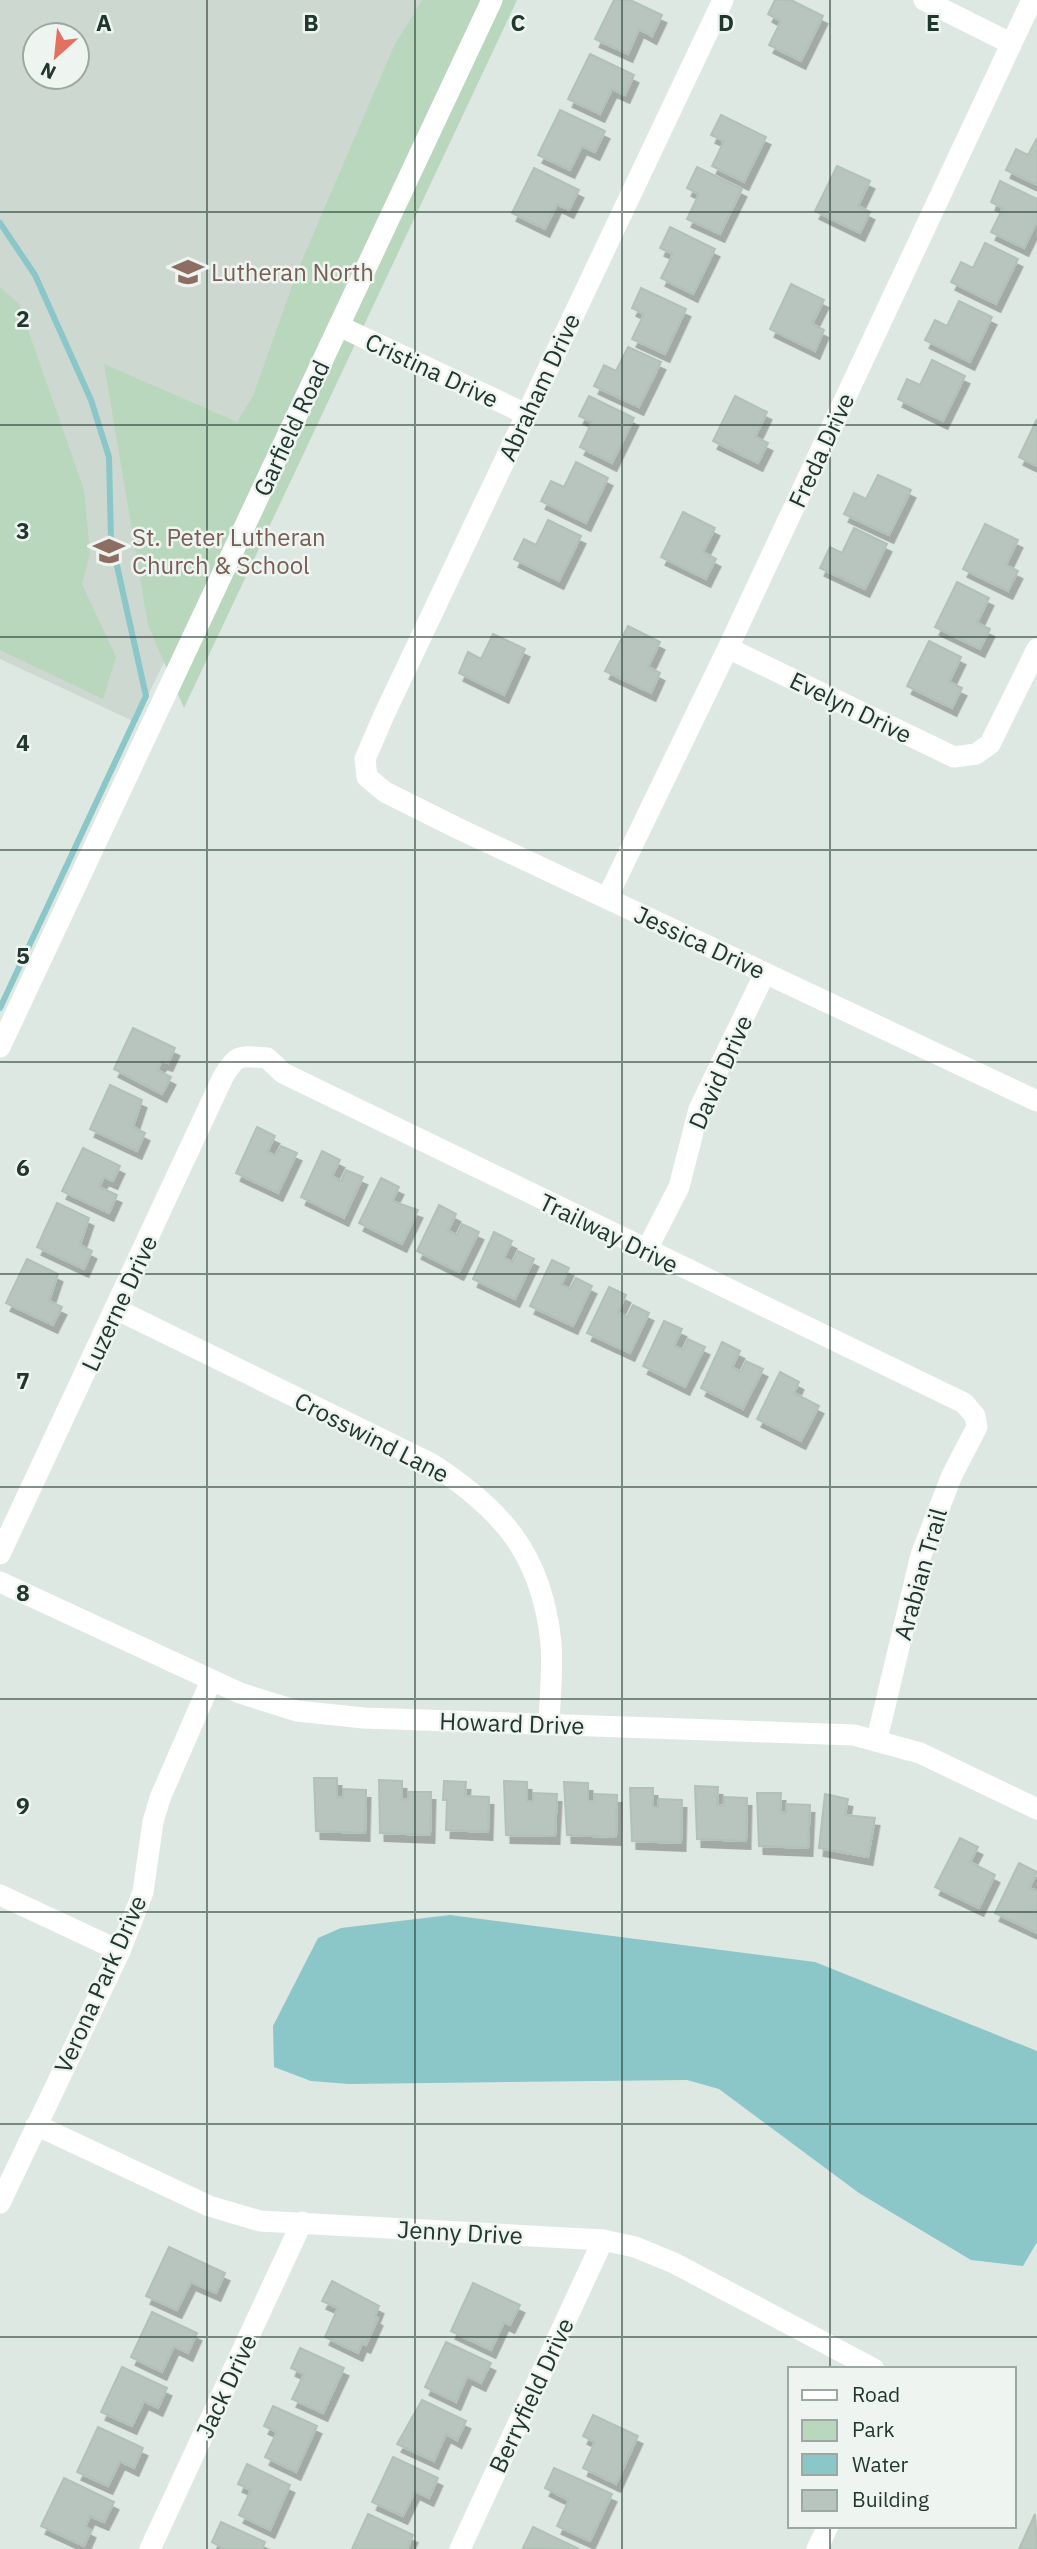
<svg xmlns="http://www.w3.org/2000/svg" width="1037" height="2549" viewBox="0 0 1037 2549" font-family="'IBM Plex Sans',sans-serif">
	<defs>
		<filter id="shadow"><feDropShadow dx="4.5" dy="8" stdDeviation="0" flood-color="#0004"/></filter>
	</defs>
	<rect width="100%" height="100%" fill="#dee8e2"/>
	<!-- built -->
	<path fill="#cdd8d1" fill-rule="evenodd" d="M0,0H463L270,444L135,722L0,659ZM35,35H77V77H35Z"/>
	<!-- green -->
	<g fill="#b9d7bd">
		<path d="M422,0H517L184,708L148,625L104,364L237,422L253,396L297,272L394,46Z"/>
		<path d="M0,287L19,304L84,490L90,553L82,584L116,657L103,699L0,650Z"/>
	</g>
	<!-- water -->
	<path fill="#8bc6c8" d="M450,1915L815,1962L1037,2051V2242L1023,2266L971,2260L859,2193L719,2089L687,2080L349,2084L311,2081L274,2067L273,2026L318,1938L341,1928Z"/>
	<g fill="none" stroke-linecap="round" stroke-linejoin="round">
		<!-- stream -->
		<path stroke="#8bc6c8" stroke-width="6" d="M0,223L35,275L91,400L109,457L111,539L146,696L0,1008"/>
	</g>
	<!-- building -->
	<g fill="#b7c5be" stroke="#b2c1b8" stroke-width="2" filter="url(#shadow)">
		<path d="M614,0H630L662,15L652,36L639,29L628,54L595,39Z"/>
		<path d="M775,0H791L823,16L801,61L769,45L781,21L768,14Z"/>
		<path d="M590,54L634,75L625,95L612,89L600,114L568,99Z"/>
		<path d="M560,110L605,131L595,152L582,146L570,170L538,155Z"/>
		<path d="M721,115L766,137L744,182L712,166L724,141L711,135Z"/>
		<path d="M1037,138V185L1006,170L1016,149L1028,155Z"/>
		<path d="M837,166L870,181L858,206L870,212L860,233L815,211Z"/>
		<path d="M697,167L742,189L720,234L687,219L699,194L687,188Z"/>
		<path d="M534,168L579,190L569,210L557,204L545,229L512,213Z"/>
		<path d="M1000,181L1037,199V221L1024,248L991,232L1003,208L991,202Z"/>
		<path d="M670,227L715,249L693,294L661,278L673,254L660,248Z"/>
		<path d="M985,243L1018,259L996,304L951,282L961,262L973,268Z"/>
		<path d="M791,284L824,300L812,324L824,330L815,351L770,329Z"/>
		<path d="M641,288L686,309L665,354L632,339L644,314L632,308Z"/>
		<path d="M959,301L992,317L970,362L925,340L935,320L947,326Z"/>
		<path d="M628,347L661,362L639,407L594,386L604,365L616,371Z"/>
		<path d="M932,360L965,376L943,421L898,399L907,379L920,385Z"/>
		<path d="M589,396L634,418L612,463L580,447L592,422L579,416Z"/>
		<path d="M735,396L767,412L755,437L768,443L758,463L713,441Z"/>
		<path d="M1037,419V466L1019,457Z"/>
		<path d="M576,462L608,478L586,523L541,501L551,481L564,487Z"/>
		<path d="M878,475L911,490L889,535L844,514L854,493L866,499Z"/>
		<path d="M683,512L715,528L703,552L716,559L706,579L661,557Z"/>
		<path d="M548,520L581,536L559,581L514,559L524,539L536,545Z"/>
		<path d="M985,524L1018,540L1006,565L1018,571L1008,591L963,569Z"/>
		<path d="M854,528L887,544L865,589L820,568L830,547L842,553Z"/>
		<path d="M957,582L989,598L977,623L990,629L980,649L935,627Z"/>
		<path d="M628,626L660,642L648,667L660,673L651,693L605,671Z"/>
		<path d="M493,634L525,649L504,695L459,673L468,652L481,659Z"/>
		<path d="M929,641L961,657L949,682L962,688L952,708L907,686Z"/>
		<path d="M133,1028L175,1048L168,1063L162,1061L157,1070L171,1077L162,1094L114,1069Z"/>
		<path d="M110,1085L142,1100L133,1127L145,1133L137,1151L90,1129Z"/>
		<path d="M257,1127L275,1136L267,1152L275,1156L281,1146L297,1153L278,1193L236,1173Z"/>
		<path d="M83,1148L120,1166L113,1181L104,1177L99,1187L117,1195L109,1213L62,1191Z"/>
		<path d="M322,1151L340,1160L332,1176L341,1181L346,1170L363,1177L344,1218L301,1197Z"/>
		<path d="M381,1178L399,1187L392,1201L418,1210L402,1244L359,1223Z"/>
		<path d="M57,1203L89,1218L80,1245L92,1251L84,1269L37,1247Z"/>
		<path d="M439,1205L456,1214L448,1231L457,1235L462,1224L479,1232L459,1272L417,1251Z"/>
		<path d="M494,1232L512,1241L504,1258L512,1262L518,1251L534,1259L515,1299L473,1279Z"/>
		<path d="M27,1259L58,1274L49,1301L62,1307L53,1325L6,1303Z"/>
		<path d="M552,1260L569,1268L561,1285L570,1289L576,1278L592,1286L573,1326L530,1306Z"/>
		<path d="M609,1287L626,1295L618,1312L627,1317L633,1305L649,1313L630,1353L587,1333Z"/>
		<path d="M664,1321L682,1329L674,1346L683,1350L688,1339L705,1347L685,1387L643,1366Z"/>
		<path d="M722,1342L740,1351L732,1367L741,1372L746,1361L763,1369L743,1409L701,1388Z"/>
		<path d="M780,1372L799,1382L794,1393L819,1406L801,1441L757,1419Z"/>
		<path d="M314,1778H337V1797L343,1798V1789L366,1790L365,1833L316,1831Z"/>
		<path d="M379,1780L402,1781V1799L408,1800V1792H431L430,1835L380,1833Z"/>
		<path d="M444,1781L466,1782L465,1796L489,1797L488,1832L446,1830L447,1800H443Z"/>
		<path d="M504,1781L527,1782V1801H533V1793L557,1794L555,1836L506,1835Z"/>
		<path d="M564,1782L588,1783V1801L594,1802V1794L617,1795L616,1837L567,1835Z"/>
		<path d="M695,1786L718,1787L717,1805L724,1806V1797L747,1798L746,1841L697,1839Z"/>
		<path d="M630,1788H653V1807H658L659,1799L682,1800L681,1843L632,1841Z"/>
		<path d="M757,1793H781L780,1812L786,1813V1804L810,1805L808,1848L759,1846Z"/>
		<path d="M825,1794L848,1799L845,1815L875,1818L868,1857L819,1848Z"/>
		<path d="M960,1838L978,1847L970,1862L995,1875L979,1908L935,1887Z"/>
		<path d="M1019,1863L1037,1872L1029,1888L1037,1891V1933L995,1913Z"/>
		<path d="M169,2247L225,2273L216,2293L191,2282L177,2310L146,2296Z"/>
		<path d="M332,2281L379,2306L375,2316L378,2318L366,2345L362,2343L358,2353L325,2337L338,2308L322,2301Z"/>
		<path d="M473,2283L520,2305L510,2325L504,2322L491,2350L451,2331Z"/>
		<path d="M152,2312L197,2333L188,2353L174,2346L162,2372L131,2357Z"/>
		<path d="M446,2342L491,2363L481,2383L467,2376L456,2402L425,2387Z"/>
		<path d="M300,2348L344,2368L323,2413L292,2399L304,2374L291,2368Z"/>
		<path d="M122,2367L167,2388L158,2408L144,2401L132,2426L101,2412Z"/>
		<path d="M422,2400L466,2421L457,2440L446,2434L434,2461L397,2444Z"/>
		<path d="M273,2406L317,2426L296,2472L265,2457L277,2432L264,2426Z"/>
		<path d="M593,2415L638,2436L616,2484L583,2468L595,2442L583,2436Z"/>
		<path d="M98,2427L143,2448L134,2468L120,2461L108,2486L77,2472Z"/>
		<path d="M393,2457L438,2478L429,2498L415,2491L403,2516L372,2502Z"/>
		<path d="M247,2464L290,2485L270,2530L239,2515L251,2490L238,2484Z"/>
		<path d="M554,2468L612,2494L590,2541L557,2526L569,2500L545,2488Z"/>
		<path d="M64,2478L114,2502L104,2522L90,2516L85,2527L91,2530L84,2546L41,2526Z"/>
		<path d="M368,2514L413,2535L407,2549H352Z"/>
		<path d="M1035,2514L1037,2549H1019Z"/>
		<path d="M221,2522L265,2542L262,2549H225L212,2542Z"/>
		<path d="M533,2527L579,2549H578L523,2548Z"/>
	</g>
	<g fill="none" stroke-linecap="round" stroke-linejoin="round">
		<!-- minor -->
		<g stroke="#fff" stroke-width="21">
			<path d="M723,0L384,715L365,759L367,777L385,792L455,827L1037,1101"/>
			<path d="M924,0L1010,43"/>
			<path d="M339,326L526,414"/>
			<path d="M728,648L954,757L976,754L990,744L1037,649"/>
			<path d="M607,898L728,648L1032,0"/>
			<path d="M0,1047L492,0"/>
			<path d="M646,1251L679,1187L699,1109L765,973"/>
			<path d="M116,1309L432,1464C503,1510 542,1555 551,1643C553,1669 550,1697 549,1723"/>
			<path d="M0,1554L223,1077C237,1053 241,1056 267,1058L283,1073L964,1403L975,1416L977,1427L952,1475L921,1555L877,1739"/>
			<path d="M0,1582L240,1693L297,1711L364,1718L854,1735L920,1753L1037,1809"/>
			<path d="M0,1895L120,1951"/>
			<path d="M36,2125L209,2206L260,2221L603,2240L635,2247L674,2263L874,2369"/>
			<path d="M0,2203L120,1951L143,1892L153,1822L160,1798L211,1681"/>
			<path d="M150,2549L302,2222"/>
			<path d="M460,2549L603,2240"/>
			<path d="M817,2549L828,2526"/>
		</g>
	</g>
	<!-- grid -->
	<path fill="none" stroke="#21362e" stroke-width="2" stroke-opacity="0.55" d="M207,0V2549M415,0V2549M622,0V2549M830,0V2369M0,212H1037M0,425H1037M0,637H1037M0,850H1037M0,1062H1037M0,1274H1037M0,1487H1037M0,1699H1037M0,1912H1037M0,2124H1037M0,2337H1037M830,2526V2549"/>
	<!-- icons -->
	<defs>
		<symbol id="school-bare" viewBox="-9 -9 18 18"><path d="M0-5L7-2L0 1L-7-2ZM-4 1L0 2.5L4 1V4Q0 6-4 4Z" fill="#8d6e63" stroke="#eef5f1" stroke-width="2.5" paint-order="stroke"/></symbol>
	</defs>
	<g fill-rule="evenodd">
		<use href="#school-bare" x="166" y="250" width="44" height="44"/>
		<use href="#school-bare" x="87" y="529" width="44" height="44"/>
	</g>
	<g text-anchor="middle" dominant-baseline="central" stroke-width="5" stroke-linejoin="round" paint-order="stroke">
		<!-- education labels -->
		<g font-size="24" fill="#785e54" stroke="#eef5f1" text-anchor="start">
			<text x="211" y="272">Lutheran North</text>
			<text x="132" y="537">St. Peter Lutheran<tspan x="132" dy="28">Church &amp; School</tspan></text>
		</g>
		<!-- street labels -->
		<g font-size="24" fill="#21362e" stroke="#eef5f1">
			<text transform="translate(432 370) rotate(25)">Cristina Drive</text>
			<text transform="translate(539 387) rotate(-65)">Abraham Drive</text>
			<text transform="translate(291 428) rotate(-65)">Garfield Road</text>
			<text transform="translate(821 450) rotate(-65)">Freda Drive</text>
			<text transform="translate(851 707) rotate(26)">Evelyn Drive</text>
			<text transform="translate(700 942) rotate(25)">Jessica Drive</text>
			<text transform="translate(720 1072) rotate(-66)">David Drive</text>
			<text transform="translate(609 1233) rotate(26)">Trailway Drive</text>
			<text transform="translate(119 1303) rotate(-65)">Luzerne Drive</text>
			<text transform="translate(372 1437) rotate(27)">Crosswind Lane</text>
			<text transform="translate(920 1574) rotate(-74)">Arabian Trail</text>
			<text transform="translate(512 1723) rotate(2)">Howard Drive</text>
			<text transform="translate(100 1984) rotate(-66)">Verona Park Drive</text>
			<text transform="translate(460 2232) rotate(3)">Jenny Drive</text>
			<text transform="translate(226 2386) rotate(-65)">Jack Drive</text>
			<text transform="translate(531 2395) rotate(-65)">Berryfield Drive</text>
		</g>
	</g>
	<g font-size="23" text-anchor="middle" font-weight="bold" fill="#21362e" stroke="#eef5f1" stroke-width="5" stroke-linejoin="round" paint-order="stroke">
		<text x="104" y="31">A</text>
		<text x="311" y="31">B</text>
		<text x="518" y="31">C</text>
		<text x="726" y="31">D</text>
		<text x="933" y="31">E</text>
		<text x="23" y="327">2</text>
		<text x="23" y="539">3</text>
		<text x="23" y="751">4</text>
		<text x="23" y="964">5</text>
		<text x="23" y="1176">6</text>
		<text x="23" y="1389">7</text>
		<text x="23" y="1601">8</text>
		<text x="23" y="1814">9</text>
	</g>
	<!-- legend -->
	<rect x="788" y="2367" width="228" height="161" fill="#eef5f1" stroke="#9ca9a3" stroke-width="2"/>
	<rect x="802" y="2390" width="35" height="10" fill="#ffffff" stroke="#9ca9a3" stroke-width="2"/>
	<text x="852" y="2402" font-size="21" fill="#21362e">Road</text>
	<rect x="802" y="2420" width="35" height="21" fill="#b9d7bd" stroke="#9ca9a3" stroke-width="2"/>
	<text x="852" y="2437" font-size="21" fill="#21362e">Park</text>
	<rect x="802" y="2454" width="35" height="21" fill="#8bc6c8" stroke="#9ca9a3" stroke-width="2"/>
	<text x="852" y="2472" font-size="21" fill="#21362e">Water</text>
	<rect x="802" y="2490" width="35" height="21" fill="#b7c5be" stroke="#9ca9a3" stroke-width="2"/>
	<text x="852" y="2507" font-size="21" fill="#21362e">Building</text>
	<!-- north arrow -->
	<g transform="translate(56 56) rotate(207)"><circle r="33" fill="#eef5f1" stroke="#9ca9a3" stroke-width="2"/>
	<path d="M0-5L12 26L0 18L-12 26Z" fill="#e27162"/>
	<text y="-10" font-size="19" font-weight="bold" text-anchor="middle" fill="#21362e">N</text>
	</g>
</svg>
